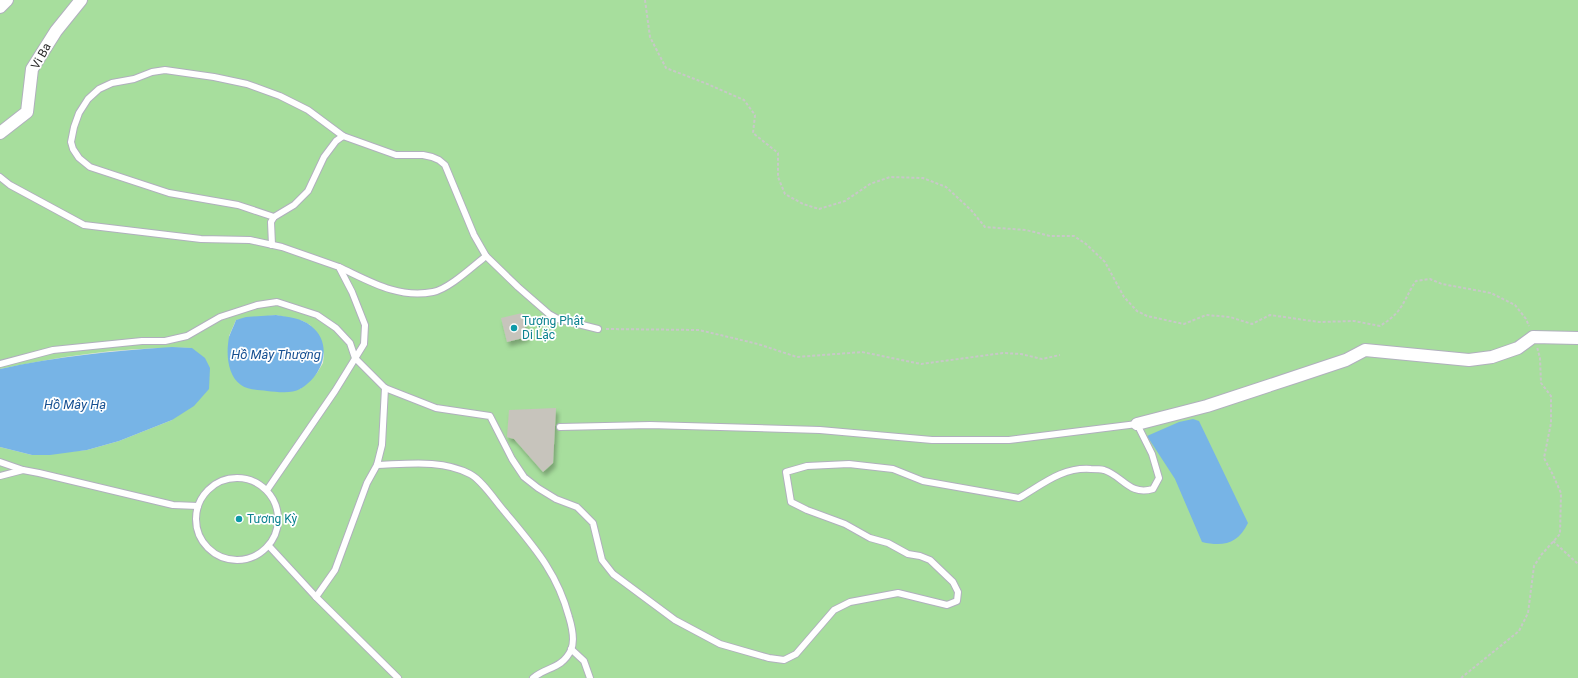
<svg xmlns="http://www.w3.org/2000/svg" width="1578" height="678" viewBox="0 0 1578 678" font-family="Roboto,sans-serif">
	<defs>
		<filter id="shadow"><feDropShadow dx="2.5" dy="4.5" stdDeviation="2" flood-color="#0004"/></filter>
	</defs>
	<rect width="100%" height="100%" fill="#ebe8dd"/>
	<!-- green -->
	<path fill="#a7de9d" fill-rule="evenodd" d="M0,0H1578V678H0V447L32,455L87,450L119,441L172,420L192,348C129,346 62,356 0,369ZM276,315L303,321L310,325L324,354L323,363L317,373L300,389L229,336L236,320Z"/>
	<!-- water -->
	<g fill="#77b4e6">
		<path d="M276,315C288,317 302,318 311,326C334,344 323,376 300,389C292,394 277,392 267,391C259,390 248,390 241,385C227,375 226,353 229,337C231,331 234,326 236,320L246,317Z"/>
		<path d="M172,347L192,348L205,358L210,368L209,389L194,406L172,420L119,441L87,450L50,455H32L0,447V369C57,356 114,351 172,347Z"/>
		<path d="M1193,419L1199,421L1248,523C1238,544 1223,547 1202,542L1175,479L1147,436L1179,422Z"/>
	</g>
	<!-- building -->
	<g fill="#c7c4bc" filter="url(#shadow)">
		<path d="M522,313L527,337L507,342L501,318Z"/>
		<path d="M556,408L553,463L543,472L514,439L507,437L509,410Z"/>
	</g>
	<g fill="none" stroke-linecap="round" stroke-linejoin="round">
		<defs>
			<g id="service">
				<path d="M0,177L10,185L84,225L201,239L250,240L282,247L339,267L352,292L365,325L364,344L335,391L267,490"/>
				<path d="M274,217L238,205L169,193L90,167L79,158L73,149L71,142L74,127L79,113L88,99L99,89L112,83L134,79L152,72L165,70L214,77L247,84L280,96L308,110L343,136"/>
				<path d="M272,245L271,222L274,217L294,205L308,191L324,157L336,141L343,136L396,155H423L432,157L439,160L445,165L474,235L486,256L518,287L549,314L558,319L598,329"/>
				<path d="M339,267C369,281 398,299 433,292C449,289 473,266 486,256"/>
				<path d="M0,364L53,350L142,341H165L187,336L220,317L257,305L277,302L317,315L336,328L350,343L355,358L385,388L436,408L490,416L512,459L524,477L538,488L556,499L577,507L593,523L602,560L613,574L675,620L720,644L769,658L784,660L796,654L834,610L850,602L898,593L947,605L957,601L958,592L953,582L930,560L920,556L908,554L888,543L870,538L845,524L807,510L791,502L786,472L807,466L849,464L893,469L923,481L1019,498C1043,484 1062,467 1091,469C1095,469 1100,469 1104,470C1123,476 1129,496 1153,489L1159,478L1152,454L1137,424L1009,440H932L820,430L650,425L560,427"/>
				<path d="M0,462L23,470"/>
				<path d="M377,465C407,464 442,459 470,474C482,480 496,502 505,512C534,547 557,572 569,617C572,627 575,641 571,650C562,669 546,667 533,678"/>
				<path d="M0,476L23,470L39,473L173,505L198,506"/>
				<circle cx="237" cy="519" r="41"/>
				<path d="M269,546L316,597L398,678"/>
				<path d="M316,597L335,570L367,483L377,465L382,445L385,388"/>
				<path d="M571,649L584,661L590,678"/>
			</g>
			<g id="minor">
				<path d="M0,7L7,0"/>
				<path d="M0,133L27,112L32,69L56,31L81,0"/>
				<path d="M1137,424L1207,406L1295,377L1346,360L1365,350L1469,360L1492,357L1518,348L1533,337L1578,338"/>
			</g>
		</defs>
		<!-- service casing -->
		<use href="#service" stroke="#b0b0bd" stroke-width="8"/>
		<!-- minor casing -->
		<use href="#minor" stroke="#b0b0bd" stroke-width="14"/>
		<!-- path -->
		<g stroke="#c8c8c8" stroke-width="2" stroke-dasharray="3 2" stroke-linecap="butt">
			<path d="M645,0L650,37L666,68L705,83L744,100L755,115L753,133L778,153V177L785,194L803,204L819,209L845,201L870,184L890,177L923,178L946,187L971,210L985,227L1026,230L1050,236H1074L1086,244L1105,262L1124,297L1137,311L1147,316L1184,324L1206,315L1230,317L1252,324L1270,315L1319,322L1354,321L1380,326C1388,321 1396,315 1401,307C1407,298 1410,289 1416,281L1430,279L1442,284L1491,293L1515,305L1526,319L1529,326"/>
			<path d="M606,329L699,330L758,344L797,357L862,352L921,364L1003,353L1021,354L1042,359L1060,355"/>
			<path d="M1553,541L1578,564"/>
			<path d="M1461,678L1519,631L1528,613L1534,566L1542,554L1560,534L1561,493L1553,475L1544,458L1551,423V396L1541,383L1540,358L1537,347"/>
		</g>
		<!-- service -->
		<use href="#service" stroke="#fff" stroke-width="6"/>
		<!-- minor -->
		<use href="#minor" stroke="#fff" stroke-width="12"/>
	</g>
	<!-- markers -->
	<g fill="#0f9aa8" stroke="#fff" stroke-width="1.5">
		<circle cx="514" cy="328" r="4"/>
		<circle cx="239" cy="519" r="4"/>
	</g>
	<g text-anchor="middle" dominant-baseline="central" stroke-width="3.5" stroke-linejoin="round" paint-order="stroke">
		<!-- street labels -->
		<g font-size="12" fill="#2a2a2a" stroke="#fff">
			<text transform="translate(41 56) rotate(-61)">Vi Ba</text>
		</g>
		<!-- culture labels -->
		<g font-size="12" fill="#0d838f" stroke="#fff" text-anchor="start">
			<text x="522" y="321">Tượng Phật<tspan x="522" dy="14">Di Lặc</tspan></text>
			<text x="247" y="519">Tương Kỳ</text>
		</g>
		<!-- water labels -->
		<g font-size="13" font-style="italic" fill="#165092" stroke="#fff">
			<text x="276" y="354">Hồ Mây Thượng</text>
			<text x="75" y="404">Hồ Mây Hạ</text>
		</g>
	</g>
</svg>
